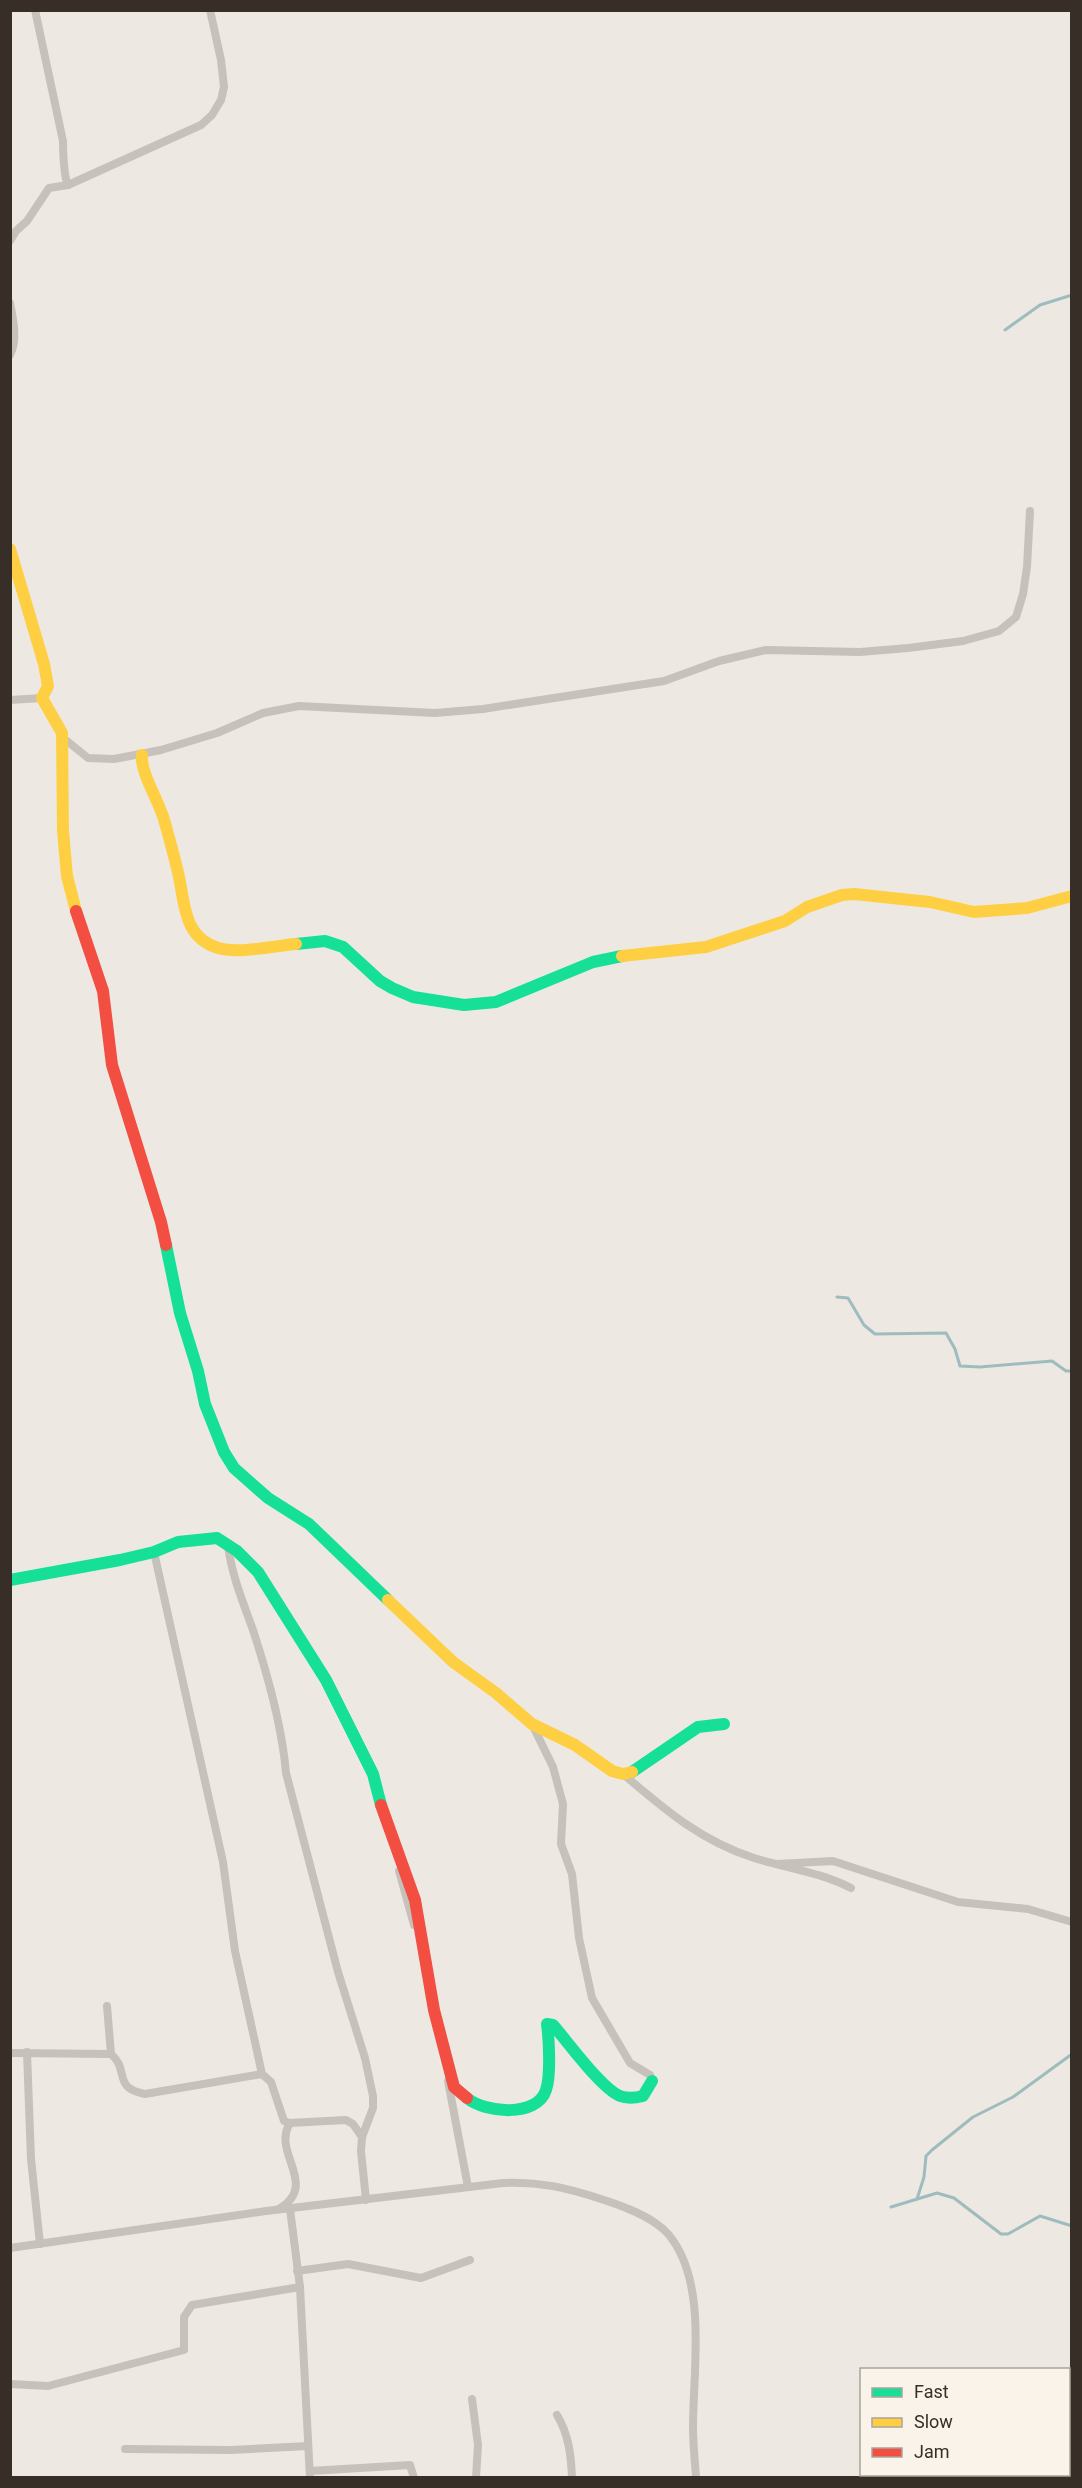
<svg xmlns="http://www.w3.org/2000/svg" width="1082" height="2488" viewBox="0 0 1082 2488" font-family="Roboto,sans-serif">
	<rect width="100%" height="100%" fill="#ede9e2"/>
	<g fill="none" stroke-linecap="round" stroke-linejoin="round">
		<!-- stream -->
		<g stroke="#9ebcbe" stroke-width="3">
			<path d="M1005,330L1040,305L1072,295"/>
			<path d="M837,1297L848,1298L864,1325L875,1334L946,1333L955,1349L960,1366L980,1367L1052,1361L1066,1371H1072"/>
			<path d="M917,2199L924,2177L926,2156L932,2150L973,2117L1013,2097L1072,2054"/>
			<path d="M891,2207L937,2193L954,2198L1001,2234H1008L1040,2216L1072,2226"/>
		</g>
		<!-- street -->
		<g stroke="#c6c1ba" stroke-width="8">
			<path d="M35,10L63,141C63,152 64,178 68,185"/>
			<path d="M10,241L16,231L27,221L49,188L68,185L201,125L212,115L221,100L224,87L221,60L210,10"/>
			<path d="M10,303C13,318 18,341 10,355"/>
			<path d="M10,700L42,698"/>
			<path d="M61,741H67L88,758L114,759L161,750L217,733L263,713L299,706L435,713L483,709L664,681L719,661L766,650L860,652L908,648L963,641L999,631L1016,617L1023,594L1027,567L1030,511"/>
			<path d="M228,1546C232,1576 243,1602 253,1630C268,1676 282,1725 286,1773L338,1972L365,2058L373,2096V2108L362,2137L361,2151L366,2200"/>
			<path d="M154,1552L223,1862L235,1951L262,2074L271,2082L284,2121L289,2123L346,2120L353,2124L362,2137"/>
			<path d="M532,1724L553,1767L563,1804L561,1844L572,1874L579,1938L592,1998L630,2063L650,2075"/>
			<path d="M623,1774C664,1809 701,1841 754,1858C786,1868 820,1872 851,1888"/>
			<path d="M777,1864L833,1861L958,1902L1028,1909L1072,1922"/>
			<path d="M399,1871L414,1925"/>
			<path d="M107,2006L111,2054"/>
			<path d="M27,2052L31,2159L40,2244"/>
			<path d="M10,2053L111,2054C130,2070 112,2088 145,2094L262,2074"/>
			<path d="M448,2081L468,2187"/>
			<path d="M279,2209C320,2184 271,2153 290,2123"/>
			<path d="M10,2248L266,2211L503,2183C538,2181 568,2188 601,2199C623,2206 654,2217 669,2235C708,2283 693,2370 693,2427C693,2444 695,2461 696,2478"/>
			<path d="M297,2271L348,2264L421,2278L470,2260"/>
			<path d="M300,2287L310,2478"/>
			<path d="M10,2384L48,2386L184,2350V2317L192,2305L300,2287L290,2209"/>
			<path d="M472,2399L478,2445L476,2478"/>
			<path d="M557,2415C569,2435 571,2455 572,2478"/>
			<path d="M125,2449L230,2450L308,2446"/>
			<path d="M310,2471L410,2465L414,2478"/>
		</g>
		<!-- fast -->
		<g stroke="#16e098" stroke-width="12">
			<path d="M296,944L325,941L343,947L380,981L392,988L413,997L464,1005L496,1002L593,962L622,956"/>
			<path d="M166,1245L180,1313L198,1371L205,1404L224,1452L234,1468L268,1498L309,1524L388,1600"/>
			<path d="M10,1580L120,1560L154,1552L178,1542L217,1538L237,1551L258,1572L326,1680L373,1774L381,1805"/>
			<path d="M632,1772L698,1727L724,1724"/>
			<path d="M467,2098C485,2113 537,2118 546,2090C551,2076 549,2039 547,2024L553,2025C568,2042 601,2088 620,2096C628,2099 635,2098 643,2096L652,2081"/>
		</g>
		<!-- slow -->
		<g stroke="#ffcf43" stroke-width="12">
			<path d="M10,549L44,664L48,686L42,698L62,733L63,831L67,876L76,911"/>
			<path d="M142,755C140,773 160,802 165,823C170,841 175,859 179,877C185,906 184,937 218,948C238,954 274,946 296,944"/>
			<path d="M622,956L706,947L785,921L807,907L842,895L854,894L930,902L974,912L1027,908L1072,896"/>
			<path d="M388,1600L453,1662L496,1693L532,1724L575,1745L612,1771L623,1774L632,1772"/>
		</g>
		<!-- jam -->
		<g stroke="#f24e42" stroke-width="12">
			<path d="M76,911L103,991L112,1065L161,1222L166,1245"/>
			<path d="M381,1805L415,1900L434,2010L454,2087L467,2098"/>
		</g>
	</g>
	<!-- border -->
	<rect width="1082" height="2488" fill="none" stroke="#372e28" stroke-width="24"/>
	<!-- legend -->
	<rect x="860" y="2368" width="210" height="108" fill="#faf3e9" stroke="#aca49c" stroke-width="1.5"/>
	<rect x="872" y="2388" width="30" height="9" fill="#16e098" stroke="#aca49c" stroke-width="1.5"/>
	<text x="914" y="2398" font-size="18" fill="#372e28">Fast</text>
	<rect x="872" y="2418" width="30" height="9" fill="#ffcf43" stroke="#aca49c" stroke-width="1.5"/>
	<text x="914" y="2428" font-size="18" fill="#372e28">Slow</text>
	<rect x="872" y="2448" width="30" height="9" fill="#f24e42" stroke="#aca49c" stroke-width="1.5"/>
	<text x="914" y="2458" font-size="18" fill="#372e28">Jam</text>
</svg>
